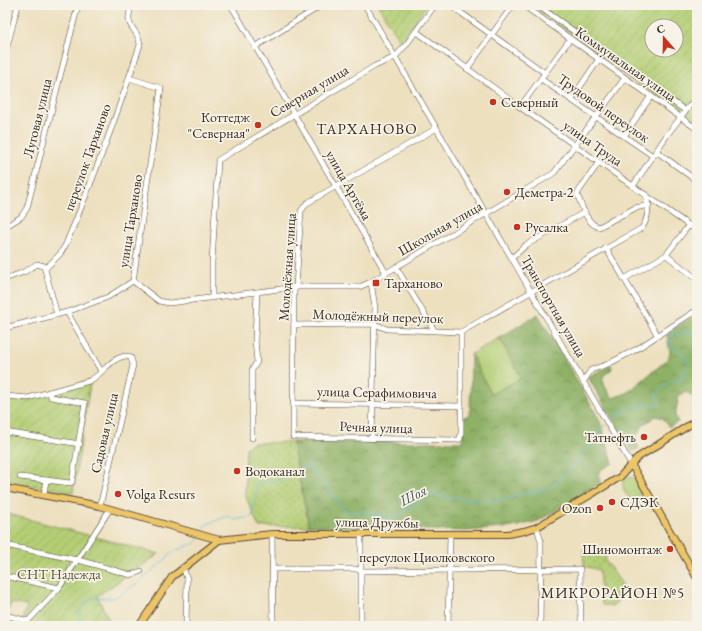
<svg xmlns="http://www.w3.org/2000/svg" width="702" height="631" viewBox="0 0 702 631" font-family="'EB Garamond',serif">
	<defs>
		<pattern id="grass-dots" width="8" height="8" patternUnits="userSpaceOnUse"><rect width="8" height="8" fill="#b3ce74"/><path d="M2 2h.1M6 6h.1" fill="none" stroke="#9bb164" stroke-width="1.8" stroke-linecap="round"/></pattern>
		<pattern id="forest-crowns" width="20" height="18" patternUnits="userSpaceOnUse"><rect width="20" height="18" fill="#8eb166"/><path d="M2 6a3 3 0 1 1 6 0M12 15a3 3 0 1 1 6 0" fill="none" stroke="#759053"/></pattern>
		<pattern id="garden-furrows" width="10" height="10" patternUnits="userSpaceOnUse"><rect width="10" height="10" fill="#b3ce74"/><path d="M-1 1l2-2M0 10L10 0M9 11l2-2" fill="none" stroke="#9bb164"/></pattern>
	</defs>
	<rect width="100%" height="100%" fill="#f7f3e8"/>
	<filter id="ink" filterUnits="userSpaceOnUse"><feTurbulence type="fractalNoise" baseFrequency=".025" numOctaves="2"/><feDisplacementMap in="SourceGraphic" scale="8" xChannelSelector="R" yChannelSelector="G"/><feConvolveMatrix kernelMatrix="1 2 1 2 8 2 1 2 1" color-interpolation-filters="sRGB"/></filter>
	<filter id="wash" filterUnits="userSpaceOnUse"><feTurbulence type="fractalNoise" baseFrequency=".012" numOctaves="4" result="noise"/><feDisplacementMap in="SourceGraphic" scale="16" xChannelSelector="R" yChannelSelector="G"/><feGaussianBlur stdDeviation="0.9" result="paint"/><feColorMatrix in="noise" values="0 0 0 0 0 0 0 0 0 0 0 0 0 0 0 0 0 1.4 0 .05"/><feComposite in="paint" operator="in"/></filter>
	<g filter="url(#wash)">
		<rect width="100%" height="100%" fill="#ede0bf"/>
		<!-- grass -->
		<g fill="url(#grass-dots)" stroke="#777c49">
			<path d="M292,442L309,526L259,527L245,495L246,448L252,443Z"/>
			<path d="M629,477L636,478L647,499L638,505C630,500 621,492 623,480Z"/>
			<path d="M583,551L589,554H606L605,560L624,587L616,603L612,606L602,605L599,570L584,566Z"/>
		</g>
		<!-- forest -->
		<g fill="url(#forest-crowns)" stroke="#646e42">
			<path d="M538,314L599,419L613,463L600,470L598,475L602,482L538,521L513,527L466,531L309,526L292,442H462L464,417L470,415L471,355L491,394L520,378L499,338Z"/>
			<path d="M697,314V400L687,392L679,395L675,416L678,422L669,427L663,418L656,416L644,424L634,439L639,448L632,452L588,377L611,365L612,369L603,376C602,383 608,393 613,398L627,393L668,359L670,353L667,335L669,332Z"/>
		</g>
		<!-- garden -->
		<g fill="url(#garden-furrows)" stroke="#777c49" fill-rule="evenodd">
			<path d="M378,5H427L400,42Z"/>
			<path d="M531,5H697V124ZM652,26H676V50H652Z"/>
			<path d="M93,380L90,384L73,493L5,481V396L27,400Z"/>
			<path d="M5,513L159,554L97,596L112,626H33L22,622L27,606L11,603L5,618Z"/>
		</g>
		<!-- pitch -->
		<path fill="#b3ce74" stroke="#777c49" d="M499,338L521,378L491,394L471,354Z"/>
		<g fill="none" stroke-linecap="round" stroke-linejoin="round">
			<!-- stream -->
			<g stroke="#5ebcdc" stroke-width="1">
				<path d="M609,421C616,416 629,406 638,405C648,404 649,409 660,403L656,394L667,384L681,379L689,363L681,352L670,345L671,336L679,334L697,332"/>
				<path d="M202,532L205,525L228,516L234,520L252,517L258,482L277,481L308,465L347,512H364L395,517L433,493L445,497L495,501L551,488L583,456L605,425"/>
				<path d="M80,626V614L85,601L94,598H115L139,582L175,551L197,542L199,536"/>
			</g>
		</g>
	</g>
	<g filter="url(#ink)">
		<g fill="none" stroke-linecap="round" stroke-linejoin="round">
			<defs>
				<g id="minor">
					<path d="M231,5L386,273"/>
					<path d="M365,5L631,464"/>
					<path d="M450,5L545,73"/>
					<path d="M523,5L697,129"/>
					<path d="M537,5L686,111"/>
					<path d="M417,32L520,107L697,231"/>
					<path d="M255,47L322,5"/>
					<path d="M5,54L18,5"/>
					<path d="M467,69L513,5"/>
					<path d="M541,79L653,156"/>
					<path d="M571,100L599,59"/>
					<path d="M520,107L570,39"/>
					<path d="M437,128L307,203L301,211L296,287L294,291L293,437L457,440L460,439L461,433V332"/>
					<path d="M624,136L651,96"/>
					<path d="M656,151L697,181"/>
					<path d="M599,162L577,194C582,205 586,224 599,227L635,208L649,205"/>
					<path d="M633,186L667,135L697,96"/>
					<path d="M5,227L21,217L27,208L78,5"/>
					<path d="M606,248L658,336"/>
					<path d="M666,255L697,279"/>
					<path d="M512,258L526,245L585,212"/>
					<path d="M396,267L434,330"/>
					<path d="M45,269L60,254L66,244C94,178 118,112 140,45C139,27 122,29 132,5"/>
					<path d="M5,279L24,272L37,264L44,266L57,315"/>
					<path d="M624,279L666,255L689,225"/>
					<path d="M133,281L159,301L169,303L296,287H359L371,282L554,173L625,78"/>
					<path d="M371,282L375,308L372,439"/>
					<path d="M212,298V262L218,160L375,66L395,57L406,45L435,5"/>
					<path d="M67,312L101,371"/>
					<path d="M294,325L374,324L387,329L461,332"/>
					<path d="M5,328L67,312L108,297L133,281L161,88L129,78"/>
					<path d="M461,332L642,228C649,217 649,207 646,195"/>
					<path d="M583,382L591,370L608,364L637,349L697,310"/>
					<path d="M5,396L28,398L89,381C102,375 112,356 127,356L131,358L133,365L100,506"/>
					<path d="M294,403L461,406"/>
					<path d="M5,432L80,444"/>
					<path d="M252,438V370L257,362L255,339L257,292"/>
					<path d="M20,477L46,480"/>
					<path d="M44,495L46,480L70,483L72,482L85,403L51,397L50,392"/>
					<path d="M537,527L541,542L540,626"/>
					<path d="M361,533V626"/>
					<path d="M272,534L273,626"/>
					<path d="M5,545L82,561L131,575L141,571"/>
					<path d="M183,567L187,579L186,626"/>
					<path d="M273,569H356L361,571L580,569L581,626"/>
					<path d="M5,576L59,588"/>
					<path d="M5,615L28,621L59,588L110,509"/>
					<path d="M448,626L450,535"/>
				</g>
				<g id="major">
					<path d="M631,464L697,578"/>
					<path d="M5,488L100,506L219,540L272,534H508L524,531L537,527L620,477L637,458L697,420"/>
					<path d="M139,626L172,577L219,540"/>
				</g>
			</defs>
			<!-- minor casing -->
			<use href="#minor" stroke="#564536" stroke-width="6"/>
			<!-- major casing -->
			<use href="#major" stroke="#564536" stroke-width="8"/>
			<!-- minor -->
			<use href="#minor" stroke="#fff" stroke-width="5"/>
			<!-- major -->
			<use href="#major" stroke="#edc569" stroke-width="6"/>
		</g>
	</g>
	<!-- markers -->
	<g fill="#c8321e" stroke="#f7f3e8" stroke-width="1.5">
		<circle cx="493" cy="102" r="4"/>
		<circle cx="258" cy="125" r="4"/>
		<circle cx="507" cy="192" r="4"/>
		<circle cx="517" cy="227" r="4"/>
		<rect x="372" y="279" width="8" height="8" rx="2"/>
		<circle cx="644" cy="437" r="4"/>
		<circle cx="237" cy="471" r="4"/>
		<circle cx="118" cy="494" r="4"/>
		<circle cx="612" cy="502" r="4"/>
		<circle cx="600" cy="508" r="4"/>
		<circle cx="670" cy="549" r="4"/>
	</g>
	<g text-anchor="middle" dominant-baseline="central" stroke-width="3.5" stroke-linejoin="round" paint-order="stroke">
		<!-- street labels -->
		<g font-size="14" fill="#3b2a1e" stroke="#f7f3e8">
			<text transform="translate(626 64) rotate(35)">Коммунальная улица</text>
			<text transform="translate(309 91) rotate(-31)">Северная улица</text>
			<text transform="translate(604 108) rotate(35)">Трудовой переулок</text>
			<text transform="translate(37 118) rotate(-76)">Луговая улица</text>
			<text transform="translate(593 143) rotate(35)">улица Труда</text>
			<text transform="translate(87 157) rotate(-70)">переулок Тарханово</text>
			<text transform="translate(349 185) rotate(60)">улица Артёма</text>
			<text transform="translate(130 221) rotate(-81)">улица Тарханово</text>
			<text transform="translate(440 228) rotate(-30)">Школьная улица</text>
			<text transform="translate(287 267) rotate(-86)">Молодёжная улица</text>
			<text transform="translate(554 306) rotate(60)">Транспортная улица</text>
			<text transform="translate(378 316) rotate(2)">Молодёжный переулок</text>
			<text transform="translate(377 392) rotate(1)">улица Серафимовича</text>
			<text transform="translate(376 427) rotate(2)">Речная улица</text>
			<text transform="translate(104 433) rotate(-77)">Садовая улица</text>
			<text transform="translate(377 522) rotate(1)">улица Дружбы</text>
			<text x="427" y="557">переулок Циолковского</text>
		</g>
		<!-- poi labels -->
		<g font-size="14" fill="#3b2a1e" stroke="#f7f3e8" text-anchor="start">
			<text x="501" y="102">Северный</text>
			<text x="250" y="117" text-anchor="end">Коттедж<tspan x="250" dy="16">"Северная"</tspan></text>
			<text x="515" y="192">Деметра-2</text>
			<text x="525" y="227">Русалка</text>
			<text x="384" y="283">Тарханово</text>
			<text x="636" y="437" text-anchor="end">Татнефть</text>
			<text x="245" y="471">Водоканал</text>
			<text x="126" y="494">Volga Resurs</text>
			<text x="620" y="502">СДЭК</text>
			<text x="592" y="508" text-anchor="end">Ozon</text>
			<text x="662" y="549" text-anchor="end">Шиномонтаж</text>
		</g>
		<!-- park labels -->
		<g font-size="14" fill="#595334" stroke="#f7f3e8">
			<text x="59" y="574">СНТ Надежда</text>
		</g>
		<!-- neighbourhood labels -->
		<g font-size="15" letter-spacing="1" fill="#3b2a1e" stroke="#f7f3e8">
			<text x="367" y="128">ТАРХАНОВО</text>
			<text x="613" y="592">МИКРОРАЙОН №5</text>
		</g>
		<!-- water labels -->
		<g font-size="15" font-style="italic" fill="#465657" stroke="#f7f3e8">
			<text transform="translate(413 495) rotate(-27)">Шоя</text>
		</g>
	</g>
	<!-- margin -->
	<rect width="702" height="631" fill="none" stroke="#f7f3e8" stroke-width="20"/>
	<!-- north arrow -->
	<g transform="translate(664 38) rotate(340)"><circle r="19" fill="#f7f3e8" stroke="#aca397"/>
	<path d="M0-3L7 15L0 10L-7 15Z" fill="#c8321e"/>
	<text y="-6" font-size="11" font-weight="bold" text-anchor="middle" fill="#3b2a1e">С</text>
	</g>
</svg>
